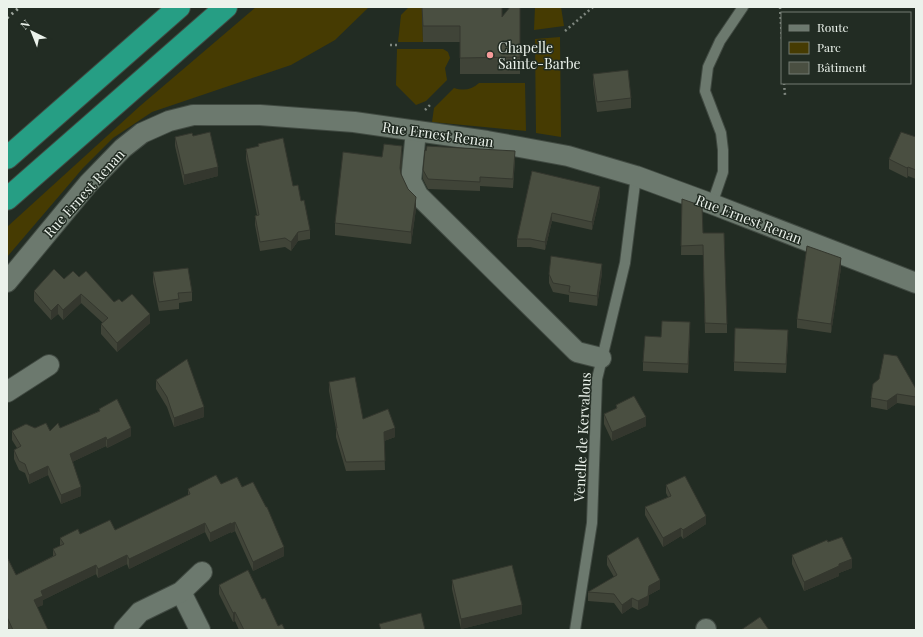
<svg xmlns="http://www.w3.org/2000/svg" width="923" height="637" viewBox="0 0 923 637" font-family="'Playfair Display',serif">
	<rect width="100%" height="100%" fill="#222c23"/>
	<!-- green -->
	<g fill="#463b02">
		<path d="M256,7H369L335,40L291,65L152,112L113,138L83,168L7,257V227L140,106Z"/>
		<path d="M409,7H460L422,13L423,42H398L401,15Z"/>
		<path d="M535,7H561L564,26L534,30Z"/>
		<path d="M560,37L561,137L536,133L535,39Z"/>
		<path d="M397,49H443L448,52L450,58L445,68L447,80L426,101L416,105L396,85Z"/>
		<path d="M479,83H525L526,131L432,122L434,108L454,88C464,91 471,90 479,83Z"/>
	</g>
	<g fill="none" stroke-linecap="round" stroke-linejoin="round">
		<defs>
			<g id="service">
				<path d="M712,204L723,172V150L721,133L705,91L708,67L720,41L743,7"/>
				<path d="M575,630L592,523L597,379L625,263L636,176"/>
			</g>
			<g id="minor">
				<path d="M416,131L411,181L418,195L577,352L601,358"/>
				<path d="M7,282L88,184L123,148L142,133L169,121L193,115H260L354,122L487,141L568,156L636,176L712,204L916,283"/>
				<path d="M7,392L49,365"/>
				<path d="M181,592L200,630"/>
				<path d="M706,629V630"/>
				<path d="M124,630L140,612L181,592L202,572"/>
			</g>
			<g id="trunk">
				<path d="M7,158L179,7"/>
				<path d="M7,199L226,7"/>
			</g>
		</defs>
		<!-- service casing -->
		<use href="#service" stroke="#414a42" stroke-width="12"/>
		<!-- minor casing -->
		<use href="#minor" stroke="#414a42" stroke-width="22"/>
		<!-- trunk casing -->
		<use href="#trunk" stroke="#414a42" stroke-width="24"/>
		<!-- path -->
		<g stroke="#7e867e" stroke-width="2.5" stroke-dasharray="2 3" stroke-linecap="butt">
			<path d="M780,7L782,41"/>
			<path d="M565,31L593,7"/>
			<path d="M390,45H397"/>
			<path d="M784,83L785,95"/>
			<path d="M425,110L430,105"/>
		</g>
		<!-- service -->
		<use href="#service" stroke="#6c796e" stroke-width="10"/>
		<!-- minor -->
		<use href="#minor" stroke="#6c796e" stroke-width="20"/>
		<!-- trunk -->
		<use href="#trunk" stroke="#269e84" stroke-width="22"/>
		<!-- rail -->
		<path stroke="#9fa79f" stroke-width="3" stroke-dasharray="2 4" stroke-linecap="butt" d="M7,18L20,7"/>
	</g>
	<!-- wall -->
	<g fill="#404438">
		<path d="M422,7L502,17L520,7V74H460V42H423Z"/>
		<path d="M593,74L631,98V108L597,112L593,83Z"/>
		<path d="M193,136L218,176L184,185L175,146V137Z"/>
		<path d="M916,137V179L908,176L907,178L889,169V159Z"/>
		<path d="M258,144L293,186L301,201L310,230V239L298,241L291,251L285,247L260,251L255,225V216L257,215L246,159V149L258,147Z"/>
		<path d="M382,157H402L401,174L416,209L411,244L335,235V223Z"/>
		<path d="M515,160L513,188L480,186V191L428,189L423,179V170Z"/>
		<path d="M532,171L600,196L592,230L552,221L545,250L530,247H517V239Z"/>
		<path d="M682,199L703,233L727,324V333H705L703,255H681Z"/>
		<path d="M841,268L831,333L797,328V319Z"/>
		<path d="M153,272L192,292V301L179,303V309L159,311L153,282Z"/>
		<path d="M602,273L597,306L569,302V295L553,292L549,283V274Z"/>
		<path d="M79,277L114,302H122L150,323L117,352L101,334V324L103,323L81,303L63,320L58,314L51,320L34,301V291L64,279Z"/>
		<path d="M690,331L688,373L643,371V362L661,337Z"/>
		<path d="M788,340L786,373L734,371V362Z"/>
		<path d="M879,379L916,389V406L897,403L887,410L871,407V398Z"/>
		<path d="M156,380L204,417L174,427L167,407L156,389Z"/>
		<path d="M329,382L363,419L395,437L384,441L385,470L346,471L336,437V429L329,391Z"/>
		<path d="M616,405L646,426L612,441L604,424V414L616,409Z"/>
		<path d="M99,409L131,436L107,448L106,446L72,462L81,496L61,504L48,475L29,484L25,473L19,470L14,459V450L17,448L12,440V431L35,428L50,431L60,428L99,411Z"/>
		<path d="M221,484L242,487L284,556L253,571L235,531L231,533V532L210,542L205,532L129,569L127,564L98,578L96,574L43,600V605L37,607L48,630H9L7,626V557L16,575L53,556V549L60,546V538L80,534L115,530L188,495V489Z"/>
		<path d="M666,485L706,524L683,539L681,536L663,547L645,515V507L668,497L666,493Z"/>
		<path d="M828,542L852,568L839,573V576L804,591L792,564V555Z"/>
		<path d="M607,556L660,589L649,595L648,605L638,610L632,607L622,614L614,603L588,601V592L614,577L607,565Z"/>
		<path d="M452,580L522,614L461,629L452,589Z"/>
		<path d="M219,585L262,599L278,626L285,630H239L235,621L233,622L219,594Z"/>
	</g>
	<!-- shaded-wall -->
	<g fill="#34372e">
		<path d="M402,146V157L400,180V168Z"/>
		<path d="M218,167V176L184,185V175Z"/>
		<path d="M908,167V176L907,178V168Z"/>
		<path d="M600,187V196L592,230V222Z"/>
		<path d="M416,197V209L411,244V232Z"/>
		<path d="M552,213V221L545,250V242Z"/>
		<path d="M298,232V241L291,251V242Z"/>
		<path d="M841,258V268L831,333V324Z"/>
		<path d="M602,264V273L597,306V296Z"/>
		<path d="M81,294V303L63,320V310Z"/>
		<path d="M58,304V314L51,320V311Z"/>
		<path d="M150,314V323L117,352V343Z"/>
		<path d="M690,322V331L688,373V364Z"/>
		<path d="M897,394V403L887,410V401Z"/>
		<path d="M204,407V417L174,427V418Z"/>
		<path d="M646,417V426L612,441V432Z"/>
		<path d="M131,428V436L107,448V440Z"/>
		<path d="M395,428V437L384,441V432Z"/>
		<path d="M106,437V446L70,463V454Z"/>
		<path d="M48,466V475L29,484V475Z"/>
		<path d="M81,487V496L61,504V495Z"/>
		<path d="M706,516V524L683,539V530Z"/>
		<path d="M235,522V531L231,533V524Z"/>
		<path d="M205,523V532L129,569V559Z"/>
		<path d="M231,523V532L210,542V533Z"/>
		<path d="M681,528V536L663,547V538Z"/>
		<path d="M284,547V556L253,571V562Z"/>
		<path d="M127,555V564L98,578V569Z"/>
		<path d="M852,559V568L839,573V576L804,591V582L839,564Z"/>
		<path d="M96,565V574L43,600V605L34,609V600L41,591Z"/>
		<path d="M660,580V589L649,595L648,605L638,610V601L649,586Z"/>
		<path d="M632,598V607L622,614V605Z"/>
		<path d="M522,605V614L461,629V619Z"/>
		<path d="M235,612V621L233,622V613Z"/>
	</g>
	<!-- building -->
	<g fill="#4a4f41" stroke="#34372e">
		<path d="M422,7H502V17L510,7H520V57L460,58V26H423Z"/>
		<path d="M628,70L631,98L597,102L593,74Z"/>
		<path d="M210,132L218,167L184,175L175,137L192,133L193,136Z"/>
		<path d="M901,132L916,137V170L908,167L907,168L889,159Z"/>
		<path d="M283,138L293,186L298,185L301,201L304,200L310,230L298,232L291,242L285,238L260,242L255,216L259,215L246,149L259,146L258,144Z"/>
		<path d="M384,144L402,146L400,168L401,174L408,189L416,197L411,232L335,223L343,152L382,157Z"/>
		<path d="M427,146L515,151L513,179L480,177V182L428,179L423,170L425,150L426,151Z"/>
		<path d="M532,171L600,187L592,222L552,213L545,242L530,239H517Z"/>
		<path d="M682,199L702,206L703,233H724L727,324L705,323L703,245L681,246Z"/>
		<path d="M807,246L841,258L831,324L797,319Z"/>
		<path d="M551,256L602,264L597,296L569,292L570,286L553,283L549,274Z"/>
		<path d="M188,268L192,292L178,293L179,299L159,302L153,272Z"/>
		<path d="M54,269L64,279L73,271L79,277L86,271L114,302L119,299L122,302L132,294L150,314L117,343L101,324L108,318L81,294L63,310L58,304L51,311L34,291Z"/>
		<path d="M662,321L690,322L688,364L643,362L645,336L661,337Z"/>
		<path d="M735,328L788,330L786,364L734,362Z"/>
		<path d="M884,354L897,356L916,389V397L897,394L887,401L871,398L873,384L879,379Z"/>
		<path d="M187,359L204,407L174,418L167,397L156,380Z"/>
		<path d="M355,377L363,419L388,409L395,428L384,432L385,461L346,462L336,428H337L329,382Z"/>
		<path d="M634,396L646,417L612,432L604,414L617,408L616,405Z"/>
		<path d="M117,399L131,428L107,440L106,437L70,454L81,487L61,495L48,466L29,475L25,464L19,461L14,450L21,446L12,431L26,424L35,428L46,423L50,431L58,423L60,428L100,411L99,409Z"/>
		<path d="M216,475L221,484L237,477L242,487L253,482L266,507H267L284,547L253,562L235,522L231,524V523L210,533L205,523L129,559L127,555L98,569L96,565L41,591L43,596L34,600L48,630H13L7,617V557L16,575L56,555L53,549L64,544L60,538L78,529L80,534L110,520L115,530L190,494L188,489Z"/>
		<path d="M685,476L706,516L683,530L681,528L663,538L645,507L671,496L666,485Z"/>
		<path d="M638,537L660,580L649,586L648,596L638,601L632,598L622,605L614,594L588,592L617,575L607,556Z"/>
		<path d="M842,537L852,559L839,564V566L804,582L792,555L827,540L828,542Z"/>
		<path d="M512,565L522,605L461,619L452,580Z"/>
		<path d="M248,570L262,599L265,598L278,626L282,624L285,630H244L235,612L233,613L219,585Z"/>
		<path d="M421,613L425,630H381L379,624Z"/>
		<path d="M760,617L769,630H741Z"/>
	</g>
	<!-- markers -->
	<circle fill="#f59b9a" stroke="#222c23" stroke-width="1.5" cx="490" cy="55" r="4"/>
	<g text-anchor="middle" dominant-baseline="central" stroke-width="3" stroke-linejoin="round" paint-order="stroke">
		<!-- poi labels -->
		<g font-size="14" fill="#ebf2eb" stroke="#222c23" text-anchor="start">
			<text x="498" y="47">Chapelle<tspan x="498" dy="16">Sainte-Barbe</tspan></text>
		</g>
		<!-- street labels -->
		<g font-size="14" fill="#ebf2eb" stroke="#222c23">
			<text transform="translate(438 134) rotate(8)">Rue Ernest Renan</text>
			<text transform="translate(84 193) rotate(-48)">Rue Ernest Renan</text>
			<text transform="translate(749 219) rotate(21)">Rue Ernest Renan</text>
			<text transform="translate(582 437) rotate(-87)">Venelle de Kervalous</text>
		</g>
	</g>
	<!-- border -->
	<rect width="923" height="637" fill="none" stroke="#ebf2eb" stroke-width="16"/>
	<!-- legend -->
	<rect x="781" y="12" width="130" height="72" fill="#222c23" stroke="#727b73"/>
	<rect x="789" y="25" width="20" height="6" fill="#6c796e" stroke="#727b73"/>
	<text x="817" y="32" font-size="12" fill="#ebf2eb">Route</text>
	<rect x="789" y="42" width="20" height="12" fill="#463b02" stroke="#727b73"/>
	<text x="817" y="52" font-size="12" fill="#ebf2eb">Parc</text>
	<rect x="789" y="62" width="20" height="12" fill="#4a4f41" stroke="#727b73"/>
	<text x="817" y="72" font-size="12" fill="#ebf2eb">Bâtiment</text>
	<!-- north arrow -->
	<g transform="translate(32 32) rotate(317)" stroke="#222c23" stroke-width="3" paint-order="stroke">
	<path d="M0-3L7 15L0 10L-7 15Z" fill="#ebf2eb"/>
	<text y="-6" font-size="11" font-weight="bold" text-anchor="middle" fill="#ebf2eb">N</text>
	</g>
</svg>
